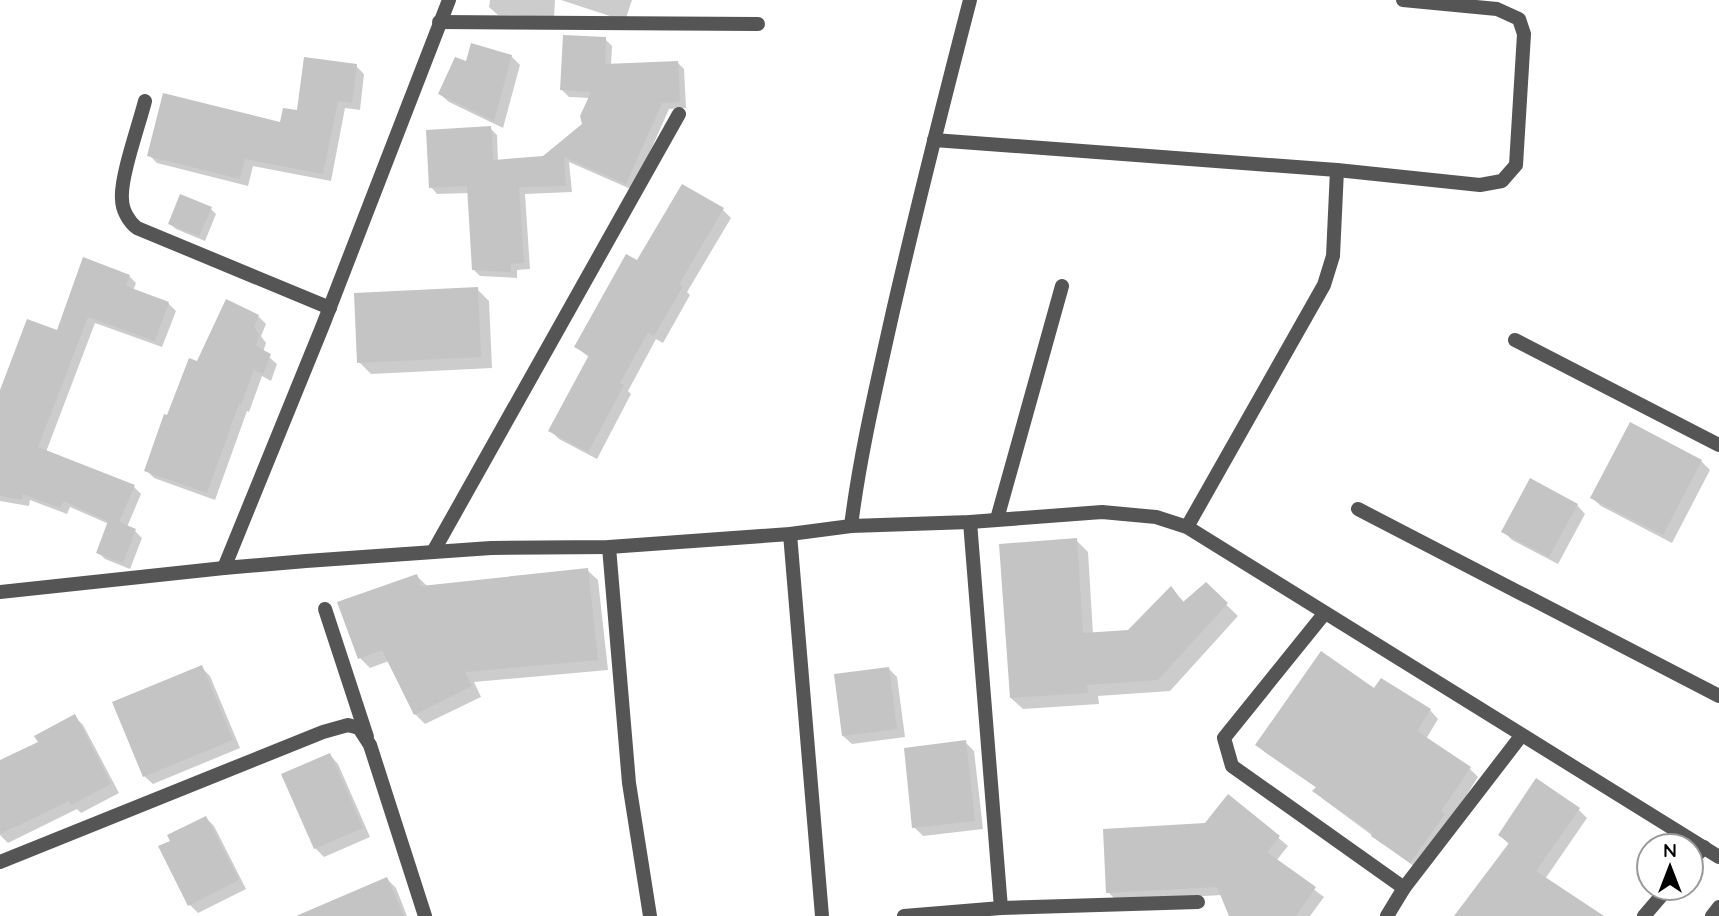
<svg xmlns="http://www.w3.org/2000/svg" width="1719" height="916" viewBox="0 0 1719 916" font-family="Quicksand,sans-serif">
	<rect width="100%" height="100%" fill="#fff"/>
	<!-- shadow -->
	<g fill="#0003">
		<path d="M490,0H555L554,17L498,15L489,7Z"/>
		<path d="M561,0H632L625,21Z"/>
		<path d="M605,39L612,46L611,65L677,62L684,69L686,108L669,109L633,190L569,162L572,192L525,194L530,269L517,270V278L480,276L473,269L469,193L437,194L431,187L490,128L497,135L498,161L544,157L584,125L590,98L569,97L562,90Z"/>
		<path d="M511,56L520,65L503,128L449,102L440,94L467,63Z"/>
		<path d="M356,66L364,74L360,110L345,108L331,181L253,166L248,186L157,163L149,155L282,124Z"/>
		<path d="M211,209L216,214L205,241L176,229L170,224Z"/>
		<path d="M722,209L731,218L687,292L690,295L663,343L656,339L628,391L631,394L597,459L559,439L551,431L590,358L576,347L637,262Z"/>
		<path d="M129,276L136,283L133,291L168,303L176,311L162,347L95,323L46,452L134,487L141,494L127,527L135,531L142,538L130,569L105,559L98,552L109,524L70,507L67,514L30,500L29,506L0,501V395L58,332Z"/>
		<path d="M477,289L489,301L492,368L371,374L359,362Z"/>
		<path d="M258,316L266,324L261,336L266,343L263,352L277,364L271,381L262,376L249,412L247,411L215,500L154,478L146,470L168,417L198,363Z"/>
		<path d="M1701,461L1710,470L1672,543L1601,506L1592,498Z"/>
		<path d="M1577,505L1585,514L1558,564L1512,540L1503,531Z"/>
		<path d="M1076,540L1088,552L1093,634L1128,632L1171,589L1185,603L1206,585L1238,616L1170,691L1098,696L1099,704L1023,709L1011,698Z"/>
		<path d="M587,570L598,580L608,670L474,682L481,697L425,724L415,714L389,661L370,668L360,658L417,576L427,586Z"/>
		<path d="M201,667L210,676L240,748L153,784L144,776Z"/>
		<path d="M888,668L897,677L905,737L852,744L843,736Z"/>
		<path d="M1381,680L1430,710L1438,719L1426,739L1470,769L1478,777L1419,870L1323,799L1315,791L1317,788L1266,753L1257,745L1375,691Z"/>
		<path d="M74,716L83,725L119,793L81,813L77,809L8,843L0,835V762L40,743Z"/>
		<path d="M965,742L974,751L983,829L923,836L914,827Z"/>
		<path d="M330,755L338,764L370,837L324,857L315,848Z"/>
		<path d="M1229,796L1288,846L1276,861L1324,897L1310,916H1235L1222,895L1117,901L1108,892L1206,824Z"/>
		<path d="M1578,809L1587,818L1545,879L1600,916H1456L1509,844L1500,835Z"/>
		<path d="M206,818L214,826L246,889L198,913L190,905Z"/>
		<path d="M387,879L396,888L407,916H320Z"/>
	</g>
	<!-- building -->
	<g fill="#c4c4c4">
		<path d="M563,35L606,37L605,64L678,61L680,102L662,103L626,184L564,157L566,186L519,187L524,263L511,264V272L472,270L467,186L429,188L426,130L491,126L493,160L543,156L582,124L580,116L591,92L560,90Z"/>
		<path d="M471,43L512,55L494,121L438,94L455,57L466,61Z"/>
		<path d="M304,57L357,64L352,103L338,101L323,174L245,159L240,179L147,156L163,93L280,122L283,108L297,110Z"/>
		<path d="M682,184L724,208L679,284L683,286L654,336L648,332L620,383L624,385L588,452L548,431L589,355L574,347L626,254L637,260Z"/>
		<path d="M180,194L212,207L199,236L168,224Z"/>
		<path d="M83,257L130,275L126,286L169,302L155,341L88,317L38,447L135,485L119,522L136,529L123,563L96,553L108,521L63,501L60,508L23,494L22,500L0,496V390L27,319L57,330Z"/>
		<path d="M478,287L481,357L357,363L354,293Z"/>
		<path d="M226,299L259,315L254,327L259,334L256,346L271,354L263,374L254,370L241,405L239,404L207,493L144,471L164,414L167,415L189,358L197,361Z"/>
		<path d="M1630,422L1702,460L1663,535L1590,498Z"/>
		<path d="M1530,478L1578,504L1549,557L1501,532Z"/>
		<path d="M1077,538L1083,633L1128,630L1171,586L1183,602L1206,582L1228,603L1158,680L1087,685L1088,693L1010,698L999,544Z"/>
		<path d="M588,568L598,660L465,672L472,686L414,715L382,650L358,659L337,602L417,574L421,586Z"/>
		<path d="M1321,651L1374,688L1381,678L1431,709L1417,731L1471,767L1441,811L1445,814L1410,863L1371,836L1372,833L1312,791L1316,787L1255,745Z"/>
		<path d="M202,665L233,740L143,777L112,702Z"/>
		<path d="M889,667L897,729L842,736L834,674Z"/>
		<path d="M75,714L111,784L71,805L69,801L0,834V760L38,742L34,736Z"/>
		<path d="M966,740L975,821L912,828L904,748Z"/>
		<path d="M330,753L363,828L314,849L281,774Z"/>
		<path d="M1536,778L1580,808L1536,871L1604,916H1454L1509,843L1498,835Z"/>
		<path d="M1228,794L1280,836L1267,852L1316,887L1296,916H1229L1217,887L1106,893L1103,829L1205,823Z"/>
		<path d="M206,816L239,880L188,906L158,846L170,841L167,835Z"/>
		<path d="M387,877L404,916H296Z"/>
	</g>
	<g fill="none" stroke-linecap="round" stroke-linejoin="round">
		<!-- minor -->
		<g stroke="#555" stroke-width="14">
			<path d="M439,22L758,24"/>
			<path d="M145,101C139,125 120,178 122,199C122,210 129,222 137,228L330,308"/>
			<path d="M934,140L1337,170L1480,185L1502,181L1516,165L1524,34L1519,19L1497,9L1403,0"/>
			<path d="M1515,340L1719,445"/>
			<path d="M1358,509L1719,696"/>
			<path d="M997,519L1062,286"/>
			<path d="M970,522L1001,908"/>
			<path d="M851,526C860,454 877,383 893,311C917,207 943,104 970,0"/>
			<path d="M1187,527L1324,285L1333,256L1337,170"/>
			<path d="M790,534L822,916"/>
			<path d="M609,547L629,783L650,916"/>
			<path d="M433,552L679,114"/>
			<path d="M224,568L323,325L449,0"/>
			<path d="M0,592L224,568L306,561L491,548L609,547L790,534L851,526L970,522L1102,512L1156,517L1187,527L1719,857"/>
			<path d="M325,609L367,737"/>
			<path d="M1324,614L1224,738L1232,766L1404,888"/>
			<path d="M0,862L323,732L348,725L359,728L370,745L425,916"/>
			<path d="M1691,862L1704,847"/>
			<path d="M904,916L1001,908L1198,902"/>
			<path d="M1387,916L1404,888L1521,736"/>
			<path d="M1644,916L1668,888"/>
			<path d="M1712,916L1719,907"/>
		</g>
	</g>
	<!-- north arrow -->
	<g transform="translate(1670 867)"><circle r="33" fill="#ffffff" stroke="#999999" stroke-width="2"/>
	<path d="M0-5L12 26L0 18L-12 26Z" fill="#000000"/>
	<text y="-10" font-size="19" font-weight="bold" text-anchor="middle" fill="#000000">N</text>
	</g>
</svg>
